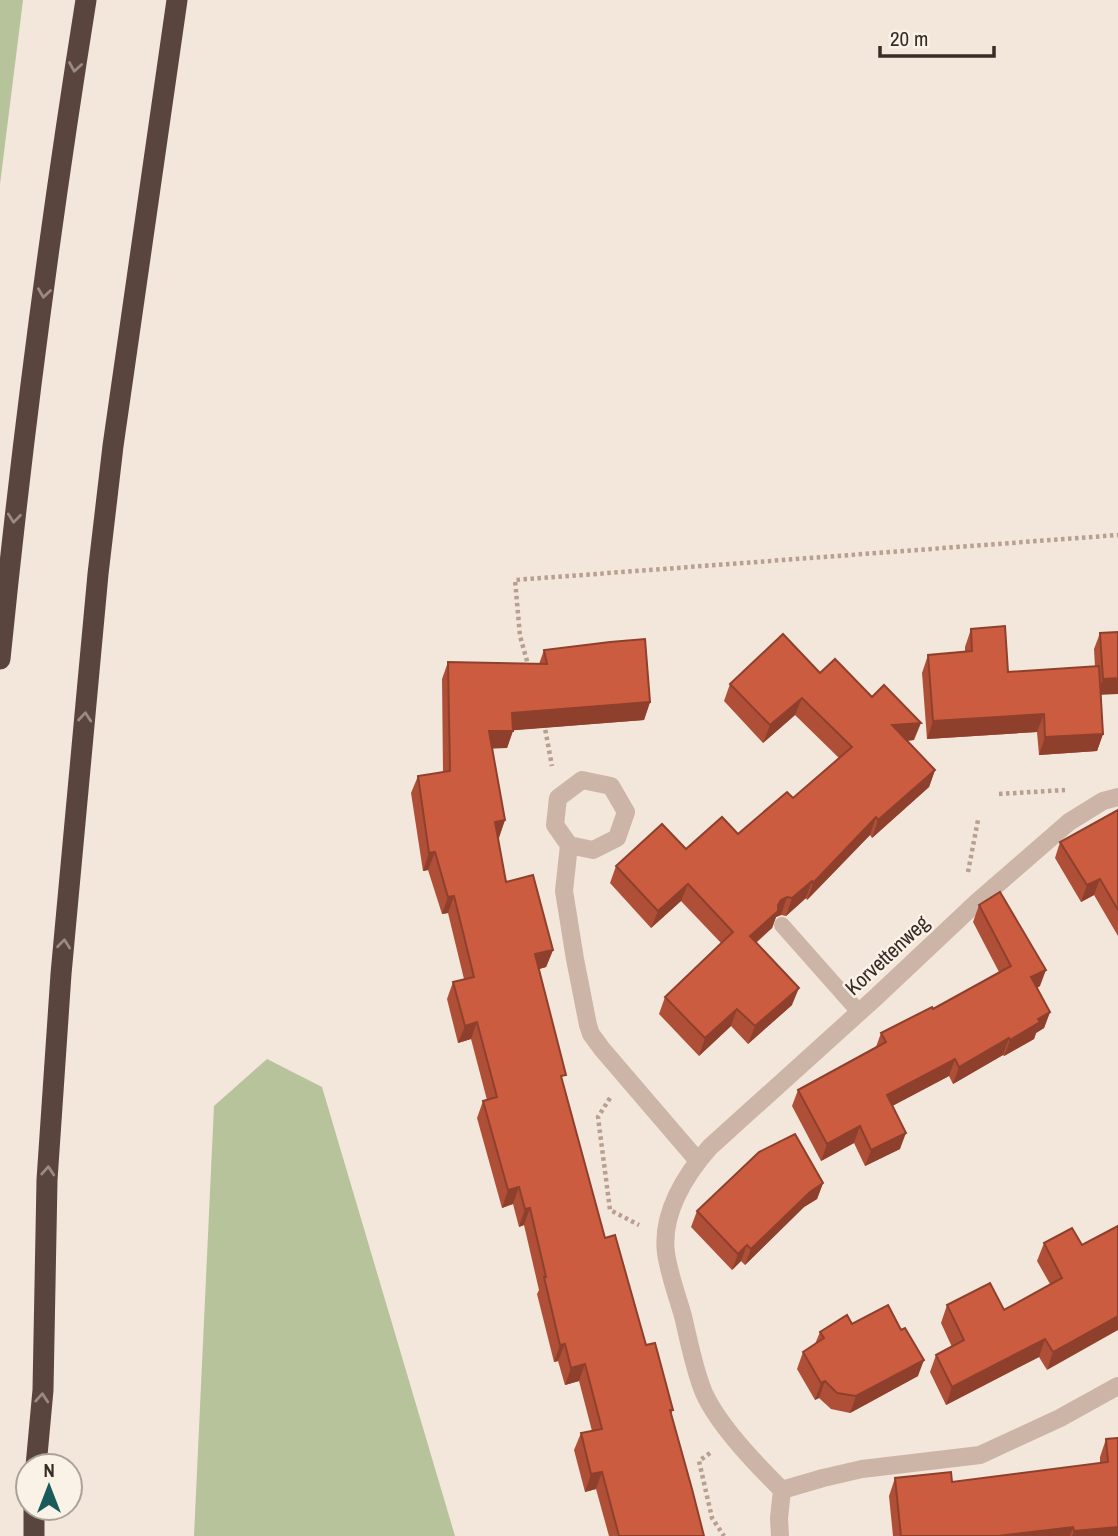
<svg xmlns="http://www.w3.org/2000/svg" width="1118" height="1536" viewBox="0 0 1118 1536" font-family="'Archivo Narrow',sans-serif">
	<rect width="100%" height="100%" fill="#f3e6db"/>
	<!-- green -->
	<g fill="#b7c39a">
		<path d="M0,0H23L0,184Z"/>
		<path d="M267,1059L322,1087L455,1536H194L214,1106Z"/>
	</g>
	<g fill="none" stroke-linecap="round" stroke-linejoin="round">
		<!-- path -->
		<g stroke="#b89f90" stroke-width="4.5" stroke-dasharray="3.5 3.5" stroke-linecap="butt">
			<path d="M529,668L520,636L515,580L1118,535"/>
			<path d="M544,723L552,766"/>
			<path d="M999,794L1065,790"/>
			<path d="M968,872L978,820"/>
			<path d="M610,1098L598,1117L610,1210L639,1225"/>
			<path d="M710,1453L699,1461L712,1518L724,1536"/>
		</g>
		<!-- lane -->
		<path stroke="#ccb5a6" stroke-width="16" d="M782,925L859,1012"/>
		<!-- street -->
		<g stroke="#ccb5a6" stroke-width="18">
			<path d="M569,845L593,850L617,838L626,812L611,786L582,780L558,798L555,825L569,845L564,891L575,959L588,1025L591,1034L602,1049L698,1161"/>
			<path d="M782,1490L823,1478L862,1469L980,1455L1060,1418L1118,1386"/>
			<path d="M780,1536L779,1518L782,1490C756,1464 719,1426 704,1393C694,1369 689,1341 683,1316C677,1295 669,1274 666,1253C661,1214 685,1175 710,1147L875,998L977,902L1069,822L1103,801L1118,797"/>
		</g>
		<!-- highway -->
		<g stroke="#59453e" stroke-width="21">
			<path d="M0,659C22,439 51,219 86,0"/>
			<path d="M36,1466L43,1390L47,1180L61,974L98,574L113,446L177,0"/>
			<path d="M34,1536V1508"/>
		</g>
	</g>
	<!-- wall -->
	<g fill="#af4f37">
		<path d="M971,629L1008,672L1095,667L1094,649L1100,633L1118,632L1101,695L1103,734L1097,751L1039,755L1037,732L927,739L922,673L928,655L965,652V647Z"/>
		<path d="M544,650L650,702L644,720L513,730L507,748H492L505,820L498,838L506,882L553,950L546,967L539,969L563,1083L605,1238L646,1345L673,1410L671,1414L704,1536H609L596,1489L585,1492L574,1450L581,1433L592,1431L579,1381L565,1385L558,1361L554,1362L537,1294L539,1290L524,1225L519,1227L513,1204L502,1208L477,1118L483,1101L487,1100L471,1039L458,1043L447,999L453,982L464,979L448,913L442,914L428,870L423,871L411,793L418,776L443,772L442,679L448,662L539,664Z"/>
		<path d="M820,673L914,740L907,741L935,770L929,787L872,838L870,835L807,900L806,898L786,916L781,915L776,917L772,928L756,943L792,1005L748,1044L731,1026L699,1056L659,1014L665,997L721,943L681,901L651,928L610,883L616,866L686,849L738,834L793,798L839,758L795,715L763,743L724,701L730,684Z"/>
		<path d="M1118,810V936L1094,895L1081,902L1055,858L1060,842Z"/>
		<path d="M979,905L1040,986L1037,988L1050,1012L1044,1028L1036,1033L1034,1039L1004,1056L1003,1055L953,1084L949,1076L892,1106L900,1149L865,1166L854,1143L821,1161L792,1106L798,1090L876,1047L881,1033L933,1009L999,972L973,922Z"/>
		<path d="M823,1183L817,1199L804,1207L745,1265L741,1261L732,1270L691,1227L697,1211Z"/>
		<path d="M1118,1226L1047,1370L1039,1357L946,1405L930,1372L936,1355L952,1347L941,1323L947,1305L1004,1310L1050,1284L1037,1261L1044,1243L1082,1245Z"/>
		<path d="M852,1324L918,1376L850,1413L831,1409L819,1398L815,1400L797,1369L803,1352L815,1344L820,1332Z"/>
		<path d="M1106,1439L1118,1536H893L889,1496L895,1478L952,1482L1100,1463V1457Z"/>
	</g>
	<!-- shaded-wall -->
	<g fill="#8f402d">
		<path d="M1118,678V694L1097,695L1103,679Z"/>
		<path d="M802,698L795,715L763,743L770,725Z"/>
		<path d="M650,702L644,720L506,731L512,713Z"/>
		<path d="M1044,714L1037,732L927,739L933,721Z"/>
		<path d="M921,723L914,740L886,742L892,725Z"/>
		<path d="M489,731H513L507,748L483,749Z"/>
		<path d="M1103,734L1097,751L1039,755L1045,737Z"/>
		<path d="M935,770L929,787L872,838L878,820Z"/>
		<path d="M876,817L870,835L807,900L813,883Z"/>
		<path d="M505,820L499,838L488,839L495,822Z"/>
		<path d="M435,852L428,870L423,871L429,853Z"/>
		<path d="M1100,879L1094,895L1081,902L1087,885Z"/>
		<path d="M812,881L806,898L786,916L792,898Z"/>
		<path d="M688,884L681,901L651,928L658,911Z"/>
		<path d="M454,896L448,913L442,914L448,897Z"/>
		<path d="M787,897L781,915L776,917L772,928L743,953L750,936L778,905L781,900Z"/>
		<path d="M553,950L546,967L529,972L535,954Z"/>
		<path d="M1046,970L1040,986L1025,994L1031,977Z"/>
		<path d="M799,988L792,1005L748,1044L755,1026Z"/>
		<path d="M737,1009L731,1026L699,1056L705,1038Z"/>
		<path d="M1050,1012L1044,1028L1036,1033L1034,1039L1004,1056L1010,1040L1038,1019Z"/>
		<path d="M477,1022L471,1039L458,1043L465,1026Z"/>
		<path d="M1009,1038L1003,1055L953,1084L959,1067Z"/>
		<path d="M955,1059L949,1076L881,1112L887,1095Z"/>
		<path d="M860,1126L854,1143L821,1161L827,1144Z"/>
		<path d="M906,1133L900,1149L865,1166L871,1150Z"/>
		<path d="M823,1183L817,1199L804,1207L745,1265L751,1249L810,1192Z"/>
		<path d="M519,1187L513,1204L502,1208L508,1190Z"/>
		<path d="M530,1208L524,1225L519,1227L525,1209Z"/>
		<path d="M747,1245L741,1261L732,1270L738,1254Z"/>
		<path d="M1118,1316V1330L1047,1370L1053,1352Z"/>
		<path d="M1045,1339L1039,1357L946,1405L952,1387Z"/>
		<path d="M565,1344L558,1361L554,1362L560,1345Z"/>
		<path d="M924,1360L918,1376L850,1413L856,1396Z"/>
		<path d="M585,1364L579,1381L565,1385L571,1368Z"/>
		<path d="M825,1381L819,1398L815,1400L821,1383Z"/>
		<path d="M602,1472L596,1489L585,1492L591,1474Z"/>
		<path d="M1073,1527L1070,1536H998Z"/>
		<path d="M1118,1527V1536H1072L1074,1531Z"/>
	</g>
	<!-- building -->
	<g fill="#cc5c40" stroke="#8f402d" stroke-width="2">
		<path d="M1005,626L1008,672L1099,666L1103,734L1045,737L1044,714L933,721L928,655L972,651L971,629Z"/>
		<path d="M1118,632V678L1103,679L1100,633Z"/>
		<path d="M783,634L820,673L835,659L872,697L884,685L921,723L892,725L935,770L878,820L876,817L813,883L812,881L792,898L787,897L781,900L778,905V911L750,936L799,988L755,1026L737,1009L705,1038L665,997L733,932L688,884L658,911L616,866L662,824L686,849L722,817L738,834L787,792L793,798L852,747L802,698L770,725L730,684Z"/>
		<path d="M645,639L650,702L512,713L513,731H489L505,820L495,822L506,882L533,875L553,950L535,954L566,1075L561,1076L605,1238L615,1235L646,1345L655,1343L673,1410H670L692,1489L704,1536H619L602,1472L591,1474L581,1433L602,1429L585,1364L571,1368L565,1344L560,1345L544,1277H546L530,1208L525,1209L519,1187L508,1190L483,1101L497,1097L477,1022L465,1026L453,982L474,977L454,896L448,897L435,852L429,853L418,776L450,771L448,662L547,664L544,650L610,642Z"/>
		<path d="M1118,810V910L1100,879L1087,885L1060,842Z"/>
		<path d="M1000,892L1046,970L1031,977L1050,1012L1038,1019L1040,1022L1010,1040L1009,1038L959,1067L955,1059L887,1095L906,1133L871,1150L860,1126L827,1144L798,1090L886,1042L881,1033L932,1007L933,1009L1011,966L979,905Z"/>
		<path d="M795,1134L823,1183L810,1192L751,1249L747,1245L738,1254L697,1211L759,1152Z"/>
		<path d="M1118,1226V1316L1053,1352L1045,1339L952,1387L936,1355L964,1340L947,1305L990,1283L1004,1310L1062,1278L1044,1243L1072,1228L1082,1245Z"/>
		<path d="M888,1305L901,1330L905,1328L924,1360L856,1396L837,1393L825,1381L821,1383L803,1352L824,1338L820,1332L847,1315L852,1324Z"/>
		<path d="M1118,1438V1527L1074,1531L1073,1527L998,1536H901L895,1478L951,1472L952,1482L1108,1462L1106,1439Z"/>
	</g>
	<!-- one-way arrows -->
	<defs><path id="oneway-chevron" d="M-2-3.5L2.5 0L-2 3.5" fill="none" stroke-width="1.6" stroke-linecap="round" stroke-linejoin="round" transform="scale(1.75)"/></defs>
	<g stroke="#998a82">
		<use href="#oneway-chevron" transform="translate(75 67) rotate(99)"/>
		<use href="#oneway-chevron" transform="translate(44 293) rotate(98)"/>
		<use href="#oneway-chevron" transform="translate(14 518) rotate(96)"/>
		<use href="#oneway-chevron" transform="translate(85 717) rotate(-85)"/>
		<use href="#oneway-chevron" transform="translate(64 944) rotate(-84)"/>
		<use href="#oneway-chevron" transform="translate(48 1171) rotate(-86)"/>
		<use href="#oneway-chevron" transform="translate(42 1398) rotate(-86)"/>
	</g>
	<g text-anchor="middle" dominant-baseline="central" stroke-width="5" stroke-linejoin="round" paint-order="stroke">
		<!-- street labels -->
		<g font-size="21" fill="#372c27" stroke="#faf1e7">
			<text transform="translate(887 955) rotate(-43)">Korvettenweg</text>
		</g>
	</g>
	<!-- north arrow -->
	<g transform="translate(49 1487)"><circle r="33" fill="#faf1e7" stroke="#aca29a" stroke-width="2"/>
	<path d="M0-5L12 26L0 18L-12 26Z" fill="#1b5a5b"/>
	<text y="-10" font-size="19" font-weight="bold" text-anchor="middle" fill="#372c27">N</text>
	</g>
	<!-- scale -->
	<path d="M880 46v10h114v-10" fill="none" stroke="#372c27" stroke-width="3.5"/>
	<text x="890" y="46" font-size="21" fill="#372c27" stroke="#faf1e7" stroke-width="5" paint-order="stroke">20 m</text>
</svg>
